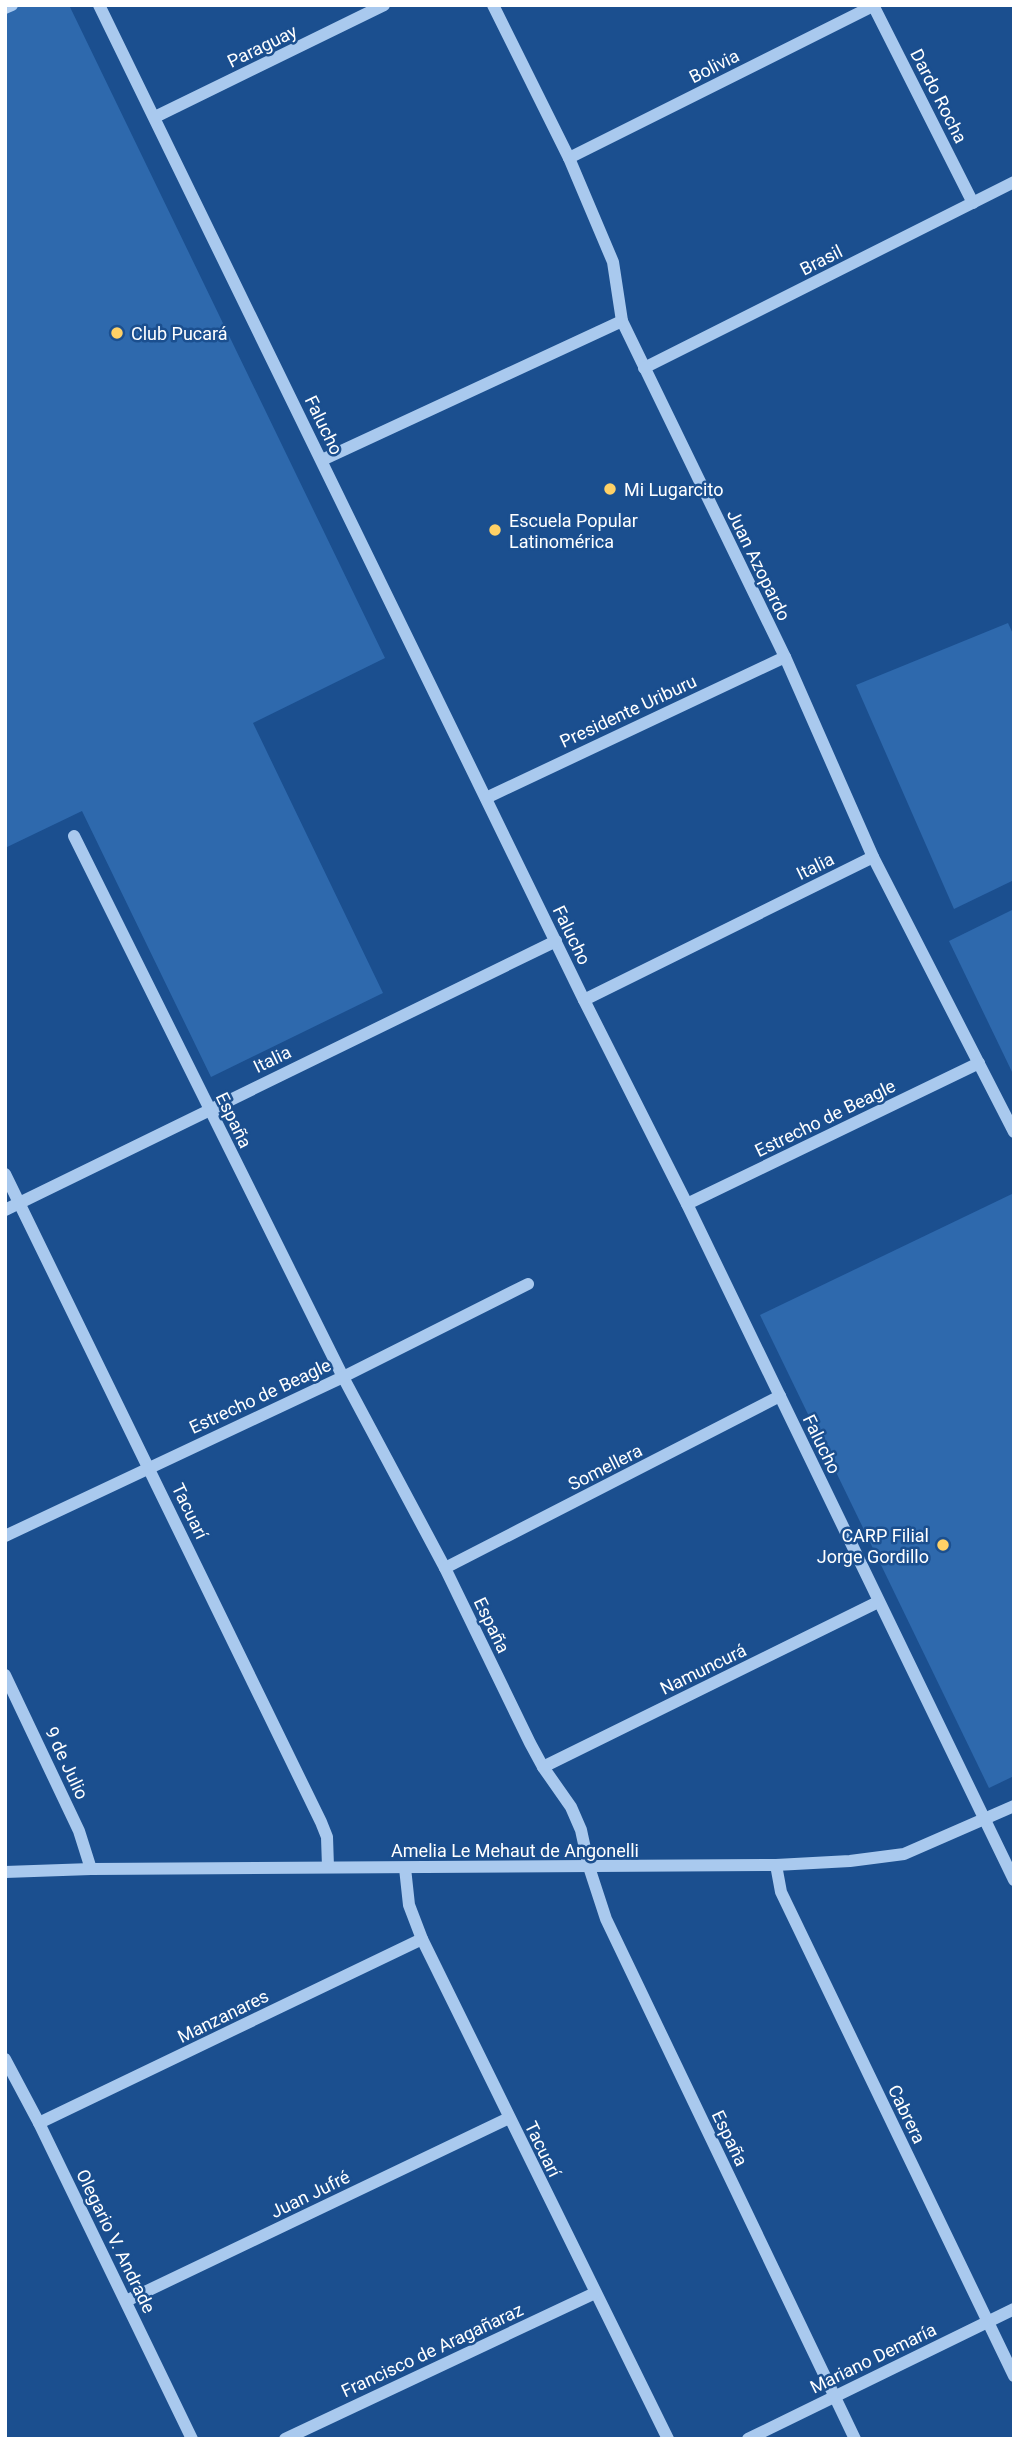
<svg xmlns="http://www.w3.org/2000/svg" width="1019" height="2444" viewBox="0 0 1019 2444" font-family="Roboto,sans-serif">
	<rect width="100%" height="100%" fill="#1b4f8f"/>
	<!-- green -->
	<g fill="#2e69ad">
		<path d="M13,5H69L385,658L253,723L383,993L211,1077L82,811L5,848V9Z"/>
		<path d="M1008,623L1014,636V880L954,909L856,685Z"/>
		<path d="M1014,909V1076L949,941Z"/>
		<path d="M1014,1193V1776L989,1788L760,1315Z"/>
	</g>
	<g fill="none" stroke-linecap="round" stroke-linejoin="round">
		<!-- minor -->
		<g stroke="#a9c9ee" stroke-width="12">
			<path d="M99,5L584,1000L687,1204L1014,1880"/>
			<path d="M493,5L569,158L613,262L622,321L785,657L873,857L1014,1132"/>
			<path d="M873,5L973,203"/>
			<path d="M5,8L12,5"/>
			<path d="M155,117L384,5"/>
			<path d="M569,158L875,5"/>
			<path d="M644,368L1014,182"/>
			<path d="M322,460L622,321"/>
			<path d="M486,798L785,657"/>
			<path d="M74,836L343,1377L445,1568L530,1743L543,1767L571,1807L581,1830L589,1867L606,1919L855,2439"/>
			<path d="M584,1000L873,857"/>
			<path d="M5,1174L321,1822L327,1837L328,1867"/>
			<path d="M687,1204L979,1063"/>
			<path d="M5,1210L556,941"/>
			<path d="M5,1536L343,1377L528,1284"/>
			<path d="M445,1568L780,1396"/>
			<path d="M5,1675L79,1831L91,1869"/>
			<path d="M543,1767L878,1602"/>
			<path d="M776,1865L781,1892L1014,2376"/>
			<path d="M405,1868L409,1905L422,1939L668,2439"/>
			<path d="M5,1872L91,1869L776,1865L850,1861L904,1854L1014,1806"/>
			<path d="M5,2059L39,2123L192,2439"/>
			<path d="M39,2123L422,1939"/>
			<path d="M126,2301L509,2118"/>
			<path d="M285,2439L595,2293"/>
			<path d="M748,2439L1014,2309"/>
		</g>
	</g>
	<!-- markers -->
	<g fill="#ffd166" stroke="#1b4f8f" stroke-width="2.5">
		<circle cx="117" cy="333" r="7"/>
		<circle cx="610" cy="489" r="7"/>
		<circle cx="495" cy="530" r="7"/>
		<circle cx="943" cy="1545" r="7"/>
	</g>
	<g text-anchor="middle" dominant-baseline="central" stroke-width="5" stroke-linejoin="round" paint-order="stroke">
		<!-- street labels -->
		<g font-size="18" fill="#fff" stroke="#1b4f8f">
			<text transform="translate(262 46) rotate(-26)">Paraguay</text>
			<text transform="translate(714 66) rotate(-27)">Bolivia</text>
			<text transform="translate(939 96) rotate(63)">Dardo Rocha</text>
			<text transform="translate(821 260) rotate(-27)">Brasil</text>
			<text transform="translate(324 425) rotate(64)">Falucho</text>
			<text transform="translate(759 565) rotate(64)">Juan Azopardo</text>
			<text transform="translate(628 711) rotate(-25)">Presidente Uriburu</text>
			<text transform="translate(815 866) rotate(-26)">Italia</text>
			<text transform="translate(572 935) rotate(64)">Falucho</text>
			<text transform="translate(272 1059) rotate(-26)">Italia</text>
			<text transform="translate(825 1118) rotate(-26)">Estrecho de Beagle</text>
			<text transform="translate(234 1120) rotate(64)">España</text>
			<text transform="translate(260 1396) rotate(-25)">Estrecho de Beagle</text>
			<text transform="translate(822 1444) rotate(64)">Falucho</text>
			<text transform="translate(605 1467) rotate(-27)">Somellera</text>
			<text transform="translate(190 1511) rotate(64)">Tacuarí</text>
			<text transform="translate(492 1625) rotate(64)">España</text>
			<text transform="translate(703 1669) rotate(-26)">Namuncurá</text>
			<text transform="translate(67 1763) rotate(65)">9 de Julio</text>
			<text x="515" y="1850">Amelia Le Mehaut de Angonelli</text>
			<text transform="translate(223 2016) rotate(-26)">Manzanares</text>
			<text transform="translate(907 2114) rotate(64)">Cabrera</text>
			<text transform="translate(730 2138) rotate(64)">España</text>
			<text transform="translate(543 2149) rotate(64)">Tacuarí</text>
			<text transform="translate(310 2194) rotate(-26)">Juan Jufré</text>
			<text transform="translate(116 2241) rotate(64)">Olegario V. Andrade</text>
			<text transform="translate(432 2350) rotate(-25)">Francisco de Aragañaraz</text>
			<text transform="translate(873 2358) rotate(-26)">Mariano Demaría</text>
		</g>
		<!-- poi labels -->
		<g font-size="18" fill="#fff" stroke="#1b4f8f" text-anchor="start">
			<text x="131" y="333">Club Pucará</text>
			<text x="624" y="489">Mi Lugarcito</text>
			<text x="509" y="520">Escuela Popular<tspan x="509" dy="21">Latinomérica</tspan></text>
			<text x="929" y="1535" text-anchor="end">CARP Filial<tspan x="929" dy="21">Jorge Gordillo</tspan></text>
		</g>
	</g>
	<!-- border -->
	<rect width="1019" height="2444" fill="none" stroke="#ffffff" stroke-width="14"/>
</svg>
